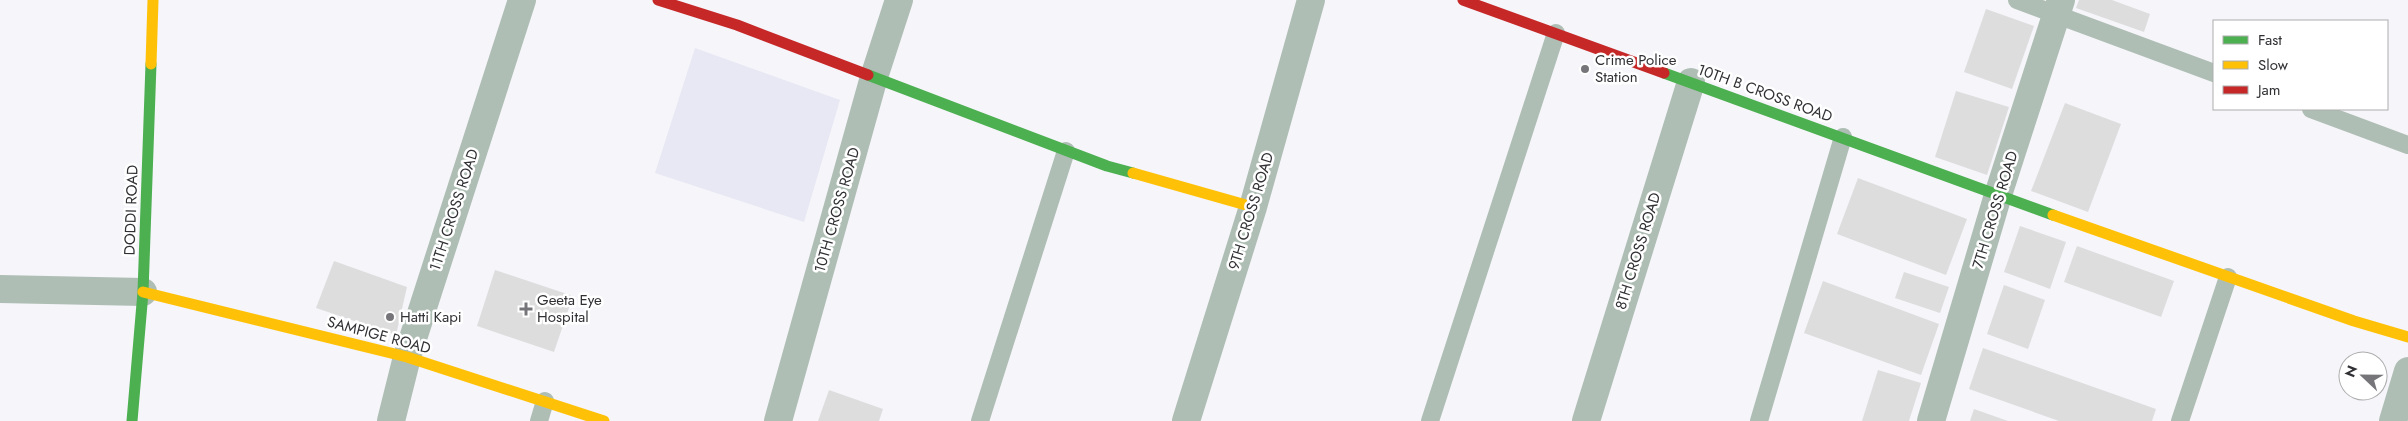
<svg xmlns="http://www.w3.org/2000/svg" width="2408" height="421" viewBox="0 0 2408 421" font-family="Jost,sans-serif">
	<rect width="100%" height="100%" fill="#f5f5fa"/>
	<!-- built -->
	<path fill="#e8e8f4" d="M695,48L840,100L804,222L655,173Z"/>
	<!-- building -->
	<g fill="#deddde">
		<path d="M2079,0H2112L2150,14L2144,32L2076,8Z"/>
		<path d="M1986,9L2034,26L2012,89L1964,72Z"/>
		<path d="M1956,91L2009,107L1987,175L1935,157Z"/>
		<path d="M2065,103L2121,124L2088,212L2031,191Z"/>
		<path d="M1858,178L1967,219L1946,275L1837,234Z"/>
		<path d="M2020,226L2066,242L2050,289L2004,272Z"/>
		<path d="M2077,246L2174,281L2161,317L2064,282Z"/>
		<path d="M334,261L407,287L396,335L316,308Z"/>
		<path d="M495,270L573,296L554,352L477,326Z"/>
		<path d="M1904,272L1949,287L1940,313L1895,298Z"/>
		<path d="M1823,281L1939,324L1921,375L1804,333Z"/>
		<path d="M2004,285L2045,300L2028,349L1987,334Z"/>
		<path d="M1983,348L2156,409L2152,421H2059L1969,389Z"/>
		<path d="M1878,370L1921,383L1909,421H1862Z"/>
		<path d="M829,390L883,409L879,421H818Z"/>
		<path d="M1974,409L2008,421H1970Z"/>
	</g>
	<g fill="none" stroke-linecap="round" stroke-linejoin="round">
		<!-- lane -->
		<g stroke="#afbeb4" stroke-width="18">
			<path d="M2017,0L2214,73"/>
			<path d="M2311,109L2408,145"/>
			<path d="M539,421L545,401"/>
			<path d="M980,421L1066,151"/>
			<path d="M1430,421L1556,33"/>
			<path d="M1759,421L1843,137"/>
			<path d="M2180,421L2228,277"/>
		</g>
		<!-- street -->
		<g stroke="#afbeb4" stroke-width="28">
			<path d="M0,289L143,292"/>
			<path d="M391,421L407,357L522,0"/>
			<path d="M778,421L874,77L899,0"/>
			<path d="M1186,421L1253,207L1311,0"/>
			<path d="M1586,421L1691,82"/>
			<path d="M1931,421L1998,195L2061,0"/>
			<path d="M2393,421L2408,371"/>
		</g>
		<!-- fast -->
		<g stroke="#4caf50" stroke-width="11">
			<path d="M1664,73L2053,215"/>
			<path d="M868,75L1107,166L1133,173"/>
			<path d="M132,421L143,292L151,64"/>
		</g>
		<!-- slow -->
		<g stroke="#ffc107" stroke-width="11">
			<path d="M151,64L153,0"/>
			<path d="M1133,173L1253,207"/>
			<path d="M2053,215L2354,321L2408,337"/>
			<path d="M143,292L407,357L604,421"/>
		</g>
		<!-- jam -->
		<g stroke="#c62828" stroke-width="11">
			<path d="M658,0L737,25L868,75"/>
			<path d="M1463,0L1664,73"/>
		</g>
	</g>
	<!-- markers -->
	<g fill="#76767a" stroke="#fff" stroke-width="2">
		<circle cx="1585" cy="69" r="5"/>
		<path d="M523.5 301.5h5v5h5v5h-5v5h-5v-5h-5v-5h5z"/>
		<circle cx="390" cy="317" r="5"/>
	</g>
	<g text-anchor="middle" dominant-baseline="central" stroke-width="5" stroke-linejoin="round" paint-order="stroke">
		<!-- poi labels -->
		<g font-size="15" fill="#313135" stroke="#fff" text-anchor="start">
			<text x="1595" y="60">Crime Police<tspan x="1595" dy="17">Station</tspan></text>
			<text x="537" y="300">Geeta Eye<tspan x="537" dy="17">Hospital</tspan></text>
			<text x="400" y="317">Hatti Kapi</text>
		</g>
		<!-- street labels -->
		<g font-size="15" fill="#313135" stroke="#fff">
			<text transform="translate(1765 93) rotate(20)">10TH B CROSS ROAD</text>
			<text transform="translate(131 210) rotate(-88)">DODDI ROAD</text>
			<text transform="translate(454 210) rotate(-72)">11TH CROSS ROAD</text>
			<text transform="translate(837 210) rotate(-74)">10TH CROSS ROAD</text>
			<text transform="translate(1995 210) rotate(-73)">7TH CROSS ROAD</text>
			<text transform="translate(1251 211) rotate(-73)">9TH CROSS ROAD</text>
			<text transform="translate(1638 251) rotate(-73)">8TH CROSS ROAD</text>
			<text transform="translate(379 335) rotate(15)">SAMPIGE ROAD</text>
		</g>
	</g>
	<!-- legend -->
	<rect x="2213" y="20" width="175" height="90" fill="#ffffff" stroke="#adadae"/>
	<rect x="2223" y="36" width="25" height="8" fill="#4caf50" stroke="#adadae"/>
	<text x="2258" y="45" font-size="15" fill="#313135">Fast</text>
	<rect x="2223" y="61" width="25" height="8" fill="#ffc107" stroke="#adadae"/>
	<text x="2258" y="70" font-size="15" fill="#313135">Slow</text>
	<rect x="2223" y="86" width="25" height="8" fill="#c62828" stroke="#adadae"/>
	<text x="2258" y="95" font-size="15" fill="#313135">Jam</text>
	<!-- north arrow -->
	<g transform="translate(2363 376) rotate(292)"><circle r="24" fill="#ffffff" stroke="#adadae"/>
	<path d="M0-4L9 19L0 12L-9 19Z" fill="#76767a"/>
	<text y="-8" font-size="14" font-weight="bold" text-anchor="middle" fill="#313135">N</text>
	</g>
</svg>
